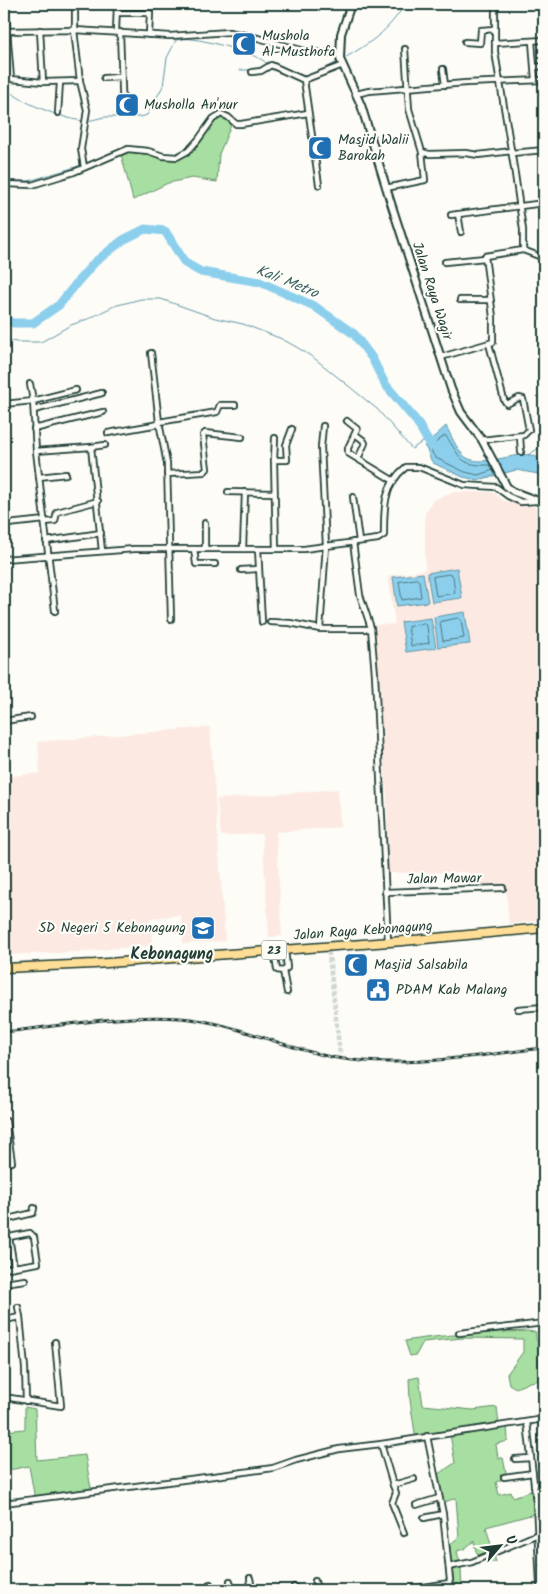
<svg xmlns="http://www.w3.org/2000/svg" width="548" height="1594" viewBox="0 0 548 1594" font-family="Kalam,sans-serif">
	<rect width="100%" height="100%" fill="#fdfcf7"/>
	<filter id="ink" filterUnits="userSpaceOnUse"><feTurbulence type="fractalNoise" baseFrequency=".02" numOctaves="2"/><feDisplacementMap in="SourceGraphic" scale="10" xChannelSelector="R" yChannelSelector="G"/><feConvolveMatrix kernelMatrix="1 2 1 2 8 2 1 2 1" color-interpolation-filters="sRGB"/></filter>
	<g filter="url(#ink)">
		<!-- built -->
		<g fill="#fce9e1">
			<path d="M455,492H490L496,494L504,501L544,509V920L509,924L506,887L470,889L468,872L388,873L387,799L374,625L395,624L388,576L425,570V514L432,501L444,495Z"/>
			<path d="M210,727L225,941L183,944L181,915L150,918L152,945L77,952L4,955V777L40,773L38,742Z"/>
			<path d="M338,789L340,827L276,832L282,936L269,937L262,834L221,836L217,799Z"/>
		</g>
		<!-- green -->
		<g fill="#a7dea1" stroke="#638e6a">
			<path d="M219,116H223L230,122L231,125L219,154L217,182L192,178L168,183L133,200L121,154C144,143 168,170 189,153C199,144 208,126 219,116Z"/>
			<path d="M527,1331L536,1332V1339L541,1346L542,1355L538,1364L540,1380L530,1382L516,1388L509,1384L507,1374L523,1352V1339L462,1338L423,1342L416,1355L410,1356L405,1341C445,1334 486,1333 527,1331Z"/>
			<path d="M419,1377L423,1405L473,1410L497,1407L499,1426L507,1425L508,1441L496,1444L498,1458H503L507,1477L496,1482L499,1495L511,1492L513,1497L531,1491L534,1514L486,1527L496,1562H491L489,1555L480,1558L476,1551L474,1541L464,1549L457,1551L461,1569L462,1590H450L448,1546L459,1537L456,1498L439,1504L435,1476L455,1463L450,1434C438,1435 428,1439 416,1440L410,1400L409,1379Z"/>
			<path d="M25,1407L35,1409L37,1460L85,1455L92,1494L35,1499L29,1466L4,1471V1431L25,1429Z"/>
		</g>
		<!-- water -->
		<g fill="#8ccfed" stroke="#6095a3">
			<path d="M446,426C451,435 456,448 464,456C480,469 514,452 530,455C534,455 540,459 544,461V475L516,470L478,480L463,477L433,463C428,457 429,451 424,446Z"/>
			<path d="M457,568L462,598L432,602L427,573Z"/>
			<path d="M423,573L428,602L397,606L393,577Z"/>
			<path d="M465,612L470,644L438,647L434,617Z"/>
			<path d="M431,618L436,648L406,652L401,622Z"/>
		</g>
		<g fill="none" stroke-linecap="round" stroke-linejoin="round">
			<!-- shore -->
			<g stroke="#4b777e" stroke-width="1">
				<path d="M490,465C457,466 462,457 445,435L432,446V453L436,458L465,472L478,475L493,470"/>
				<path d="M451,574L453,576L455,593L436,596L433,577Z"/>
				<path d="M417,579L419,581L421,597L402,600L399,582Z"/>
				<path d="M459,618L461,620L464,638L443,641L440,622Z"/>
				<path d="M425,624L427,626L429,643L411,646L408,627Z"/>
			</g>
			<!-- stream -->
			<g stroke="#6095a3" stroke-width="1">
				<path d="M343,59C370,43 388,32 405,4"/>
				<path d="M240,70H251"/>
				<path d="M323,70L339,61"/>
				<path d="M299,75L308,76"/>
				<path d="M4,86C15,101 66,120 84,121"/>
				<path d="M88,121L104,117H141L147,115L163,86L167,58L176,40C181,39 187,38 192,39C205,40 259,54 266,63H270"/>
				<path d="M7,181H29L79,166"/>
				<path d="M4,339L16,342H41L71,325L88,319L114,306L141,299H161L215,318L243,324L282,339L298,348L314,358L377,409L412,449L422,442L428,443"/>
				<path d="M528,455L539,448H544"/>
			</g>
			<!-- river -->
			<path stroke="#8ccfed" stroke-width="9" d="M4,319L13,323H33L59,305L79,280L95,262L123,240L145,229L165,231L185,263L201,272L260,282L314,306L354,334L372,358L385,384L417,422L429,443L438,450"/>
			<!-- minor-tunnel -->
			<path stroke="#d1d6d0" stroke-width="4.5" stroke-dasharray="4.5 2" stroke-linecap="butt" d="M328,945L340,1055"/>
			<defs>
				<g id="minor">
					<path d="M5,4L11,79L43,82L80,81"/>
					<path d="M117,13H150L149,35"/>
					<path d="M40,30L43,82"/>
					<path d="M74,30L80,81L87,110L81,149L84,167"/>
					<path d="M75,30V4"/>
					<path d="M4,31L75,30L170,36L229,32L258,38L305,51L339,55"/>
					<path d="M116,32L117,4"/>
					<path d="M120,32L123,115"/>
					<path d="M532,41L535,80"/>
					<path d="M465,42L480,43L481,30L495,29"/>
					<path d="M495,43L544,40"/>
					<path d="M405,49L409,109L422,152L429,154L466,153L478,155L512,151"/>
					<path d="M535,67L544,66"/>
					<path d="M443,69L445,85"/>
					<path d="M252,72L261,71L271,65L304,80L343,65"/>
					<path d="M104,78L121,77"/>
					<path d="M304,80L319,185"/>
					<path d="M356,94L369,91L466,83L544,80"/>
					<path d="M58,113L60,82"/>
					<path d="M512,153L544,150"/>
					<path d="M4,184L32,185L74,172L128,149L148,151L163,156L177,157L188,151L198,140L213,119L221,114L228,117L236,124H241L308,113"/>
					<path d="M386,188L425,180L422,152"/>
					<path d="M458,214L461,232"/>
					<path d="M451,215L544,203"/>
					<path d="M523,250L544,258"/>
					<path d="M445,262L485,258"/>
					<path d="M460,300H490"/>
					<path d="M151,353L159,422L167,464L171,619"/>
					<path d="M441,357L493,342V317L485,256L523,250V230L515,174L495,52V4"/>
					<path d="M30,384L33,401L76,390"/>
					<path d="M4,404L33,401L36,451L55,611"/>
					<path d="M34,410L102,393"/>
					<path d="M347,421L357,429L348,448V453L394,481"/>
					<path d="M159,422L217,412L220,405H235"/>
					<path d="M34,429L103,412"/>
					<path d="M108,433L159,424"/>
					<path d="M355,434L363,440L365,443L358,459"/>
					<path d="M520,436L521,452"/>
					<path d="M482,440L524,435L529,430L523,399L519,398L507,404L504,400L489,344"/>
					<path d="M91,447L105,445"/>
					<path d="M36,451L91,447L102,551"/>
					<path d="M274,460L275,438"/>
					<path d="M167,474L204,472L207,469L203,435L205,433L242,437"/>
					<path d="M39,477L66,474"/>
					<path d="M228,492L274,493"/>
					<path d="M353,497L359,541"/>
					<path d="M45,522L55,521L57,512L98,501"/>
					<path d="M205,523V549"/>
					<path d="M8,524L45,520"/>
					<path d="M46,541L101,533"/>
					<path d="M353,542L360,595L371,628L375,674L388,941"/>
					<path d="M194,549L196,564H215"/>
					<path d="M243,549L245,492"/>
					<path d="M258,549L262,622"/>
					<path d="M276,549L274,460H287L286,445L292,429"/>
					<path d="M4,559L134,549H304L378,539L384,535C384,509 383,485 406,467H419L464,485L496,487L508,496L521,502L536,501"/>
					<path d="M241,570L258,569"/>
					<path d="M270,622L290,623L320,629H371"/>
					<path d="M320,629L326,546L321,447L323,426"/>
					<path d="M4,721L31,717"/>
					<path d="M385,892L503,888"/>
					<path d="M274,950L277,970L283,971L287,968L285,949"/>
					<path d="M283,971L287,992"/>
					<path d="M518,1009L544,1007"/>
					<path d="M4,1121H6L12,1162L4,1163"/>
					<path d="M4,1220L33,1213L34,1208"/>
					<path d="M4,1238L30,1233L34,1237L38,1263L14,1267"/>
					<path d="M4,1269L14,1267L9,1237"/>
					<path d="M4,1283L25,1280"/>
					<path d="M18,1307L20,1317"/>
					<path d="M4,1320L20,1317L25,1368L26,1401"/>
					<path d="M459,1333L544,1323"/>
					<path d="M4,1397L61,1406L55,1342"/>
					<path d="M527,1422L536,1502L540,1585L544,1590"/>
					<path d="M381,1444L393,1485L414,1479"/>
					<path d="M515,1459L531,1458"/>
					<path d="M504,1477L533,1473"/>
					<path d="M393,1485L396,1493L392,1503L404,1533"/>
					<path d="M534,1485L544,1482"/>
					<path d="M4,1503L237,1473L273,1468L296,1460L339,1449L381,1444L544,1419"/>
					<path d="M416,1505L439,1498"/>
					<path d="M424,1518L443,1514"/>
					<path d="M449,1567L472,1562L538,1534"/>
					<path d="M250,1578L252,1590"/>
					<path d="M230,1581L232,1590"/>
					<path d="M315,1581L317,1590"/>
					<path d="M210,1584L211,1590"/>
					<path d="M294,1587L295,1590"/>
					<path d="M405,1590L449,1583L450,1580L443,1514L427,1436"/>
				</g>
				<path id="secondary" d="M351,4L341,34L340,59L361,105L390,200L451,389L461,412L482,440L507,487L514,492L544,503"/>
				<path id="trunk" d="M4,968L94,964L403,941L544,928"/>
			</defs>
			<!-- minor casing -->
			<use href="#minor" stroke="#1f3d34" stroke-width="8"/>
			<!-- secondary casing -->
			<use href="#secondary" stroke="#1f3d34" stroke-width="10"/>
			<!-- trunk casing -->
			<use href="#trunk" stroke="#1f3d34" stroke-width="11"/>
			<!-- minor -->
			<use href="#minor" stroke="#fdfcf7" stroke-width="4.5"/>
			<!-- secondary -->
			<use href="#secondary" stroke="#fdfcf7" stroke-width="6"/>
			<!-- trunk -->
			<use href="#trunk" stroke="#fedd96" stroke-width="8"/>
			<defs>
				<path id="rail" d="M4,1032C62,1026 121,1014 180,1018C235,1022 284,1049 337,1058C403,1069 478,1055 544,1048"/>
			</defs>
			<!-- rail casing -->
			<use href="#rail" stroke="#1f3d34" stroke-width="3"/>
			<!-- rail -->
			<use href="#rail" stroke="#fdfcf7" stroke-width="1" stroke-dasharray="4" stroke-linecap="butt"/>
		</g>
	</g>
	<!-- icons -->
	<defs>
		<symbol id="mosque-square" viewBox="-11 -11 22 22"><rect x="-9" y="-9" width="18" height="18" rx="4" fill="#1f6fb2" stroke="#fdfcf7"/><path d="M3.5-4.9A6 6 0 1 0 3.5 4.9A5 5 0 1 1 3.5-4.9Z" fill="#fff"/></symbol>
		<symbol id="school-square" viewBox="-11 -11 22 22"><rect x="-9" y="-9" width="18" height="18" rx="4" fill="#1f6fb2" stroke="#fdfcf7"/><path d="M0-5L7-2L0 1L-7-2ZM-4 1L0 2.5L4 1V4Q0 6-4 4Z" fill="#fff"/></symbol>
		<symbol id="civic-square" viewBox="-11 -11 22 22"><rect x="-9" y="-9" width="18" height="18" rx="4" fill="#1f6fb2" stroke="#fdfcf7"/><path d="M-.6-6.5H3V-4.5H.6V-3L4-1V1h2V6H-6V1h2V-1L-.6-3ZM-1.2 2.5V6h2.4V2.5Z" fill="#fff"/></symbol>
	</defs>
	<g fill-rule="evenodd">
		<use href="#mosque-square" x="230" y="30" width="28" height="28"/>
		<use href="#mosque-square" x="113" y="91" width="28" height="28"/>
		<use href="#mosque-square" x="306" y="134" width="28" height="28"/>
		<use href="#school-square" x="189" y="914" width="28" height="28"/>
		<use href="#mosque-square" x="342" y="951" width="28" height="28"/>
		<use href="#civic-square" x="364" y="976" width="28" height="28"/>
	</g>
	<g text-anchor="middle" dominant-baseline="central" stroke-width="4.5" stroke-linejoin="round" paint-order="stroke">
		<!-- shield labels -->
		<rect fill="#fdfcf7" stroke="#62766e" stroke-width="1" x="261.5" y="940.5" width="25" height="19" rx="4"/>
		<g font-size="12" font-weight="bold" fill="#1f3d34">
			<text x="274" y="950">23</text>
		</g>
		<!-- poi labels -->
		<g font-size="14" fill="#1f3d34" stroke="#fdfcf7" text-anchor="start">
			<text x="262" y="36">Mushola<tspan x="262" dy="16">Al-Musthofa</tspan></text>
			<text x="144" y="105">Musholla An'nur</text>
			<text x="338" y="140">Masjid Walii<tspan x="338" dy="16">Barokah</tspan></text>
			<text x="186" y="928" text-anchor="end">SD Negeri 5 Kebonagung</text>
			<text x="374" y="965">Masjid Salsabila</text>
			<text x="396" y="990">PDAM Kab Malang</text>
		</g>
		<!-- street labels -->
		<g font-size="14" fill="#1f3d34" stroke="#fdfcf7">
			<text transform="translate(432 291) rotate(72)">Jalan Raya Wagir</text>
			<text transform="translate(444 879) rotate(-1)">Jalan Mawar</text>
			<text transform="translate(363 931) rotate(-4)">Jalan Raya Kebonagung</text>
		</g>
		<!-- water labels -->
		<g font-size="15" font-style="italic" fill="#3a6262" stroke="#fdfcf7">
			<text transform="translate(287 282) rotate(22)">Kali Metro</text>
		</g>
		<!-- quarter labels -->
		<g font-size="16" font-weight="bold" fill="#1f3d34" stroke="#fdfcf7">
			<text x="172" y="954">Kebonagung</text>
		</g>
	</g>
	<!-- margin -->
	<rect width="548" height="1594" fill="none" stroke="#fdfcf7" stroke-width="20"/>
	<rect x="10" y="10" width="528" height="1574" fill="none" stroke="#1f3d34" stroke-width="2" filter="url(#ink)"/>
	<!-- north arrow -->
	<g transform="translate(500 1546) rotate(62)" stroke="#fdfcf7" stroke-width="4" paint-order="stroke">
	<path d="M0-4L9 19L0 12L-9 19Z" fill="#1f3d34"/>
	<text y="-8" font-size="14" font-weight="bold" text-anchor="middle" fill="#1f3d34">U</text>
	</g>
</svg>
